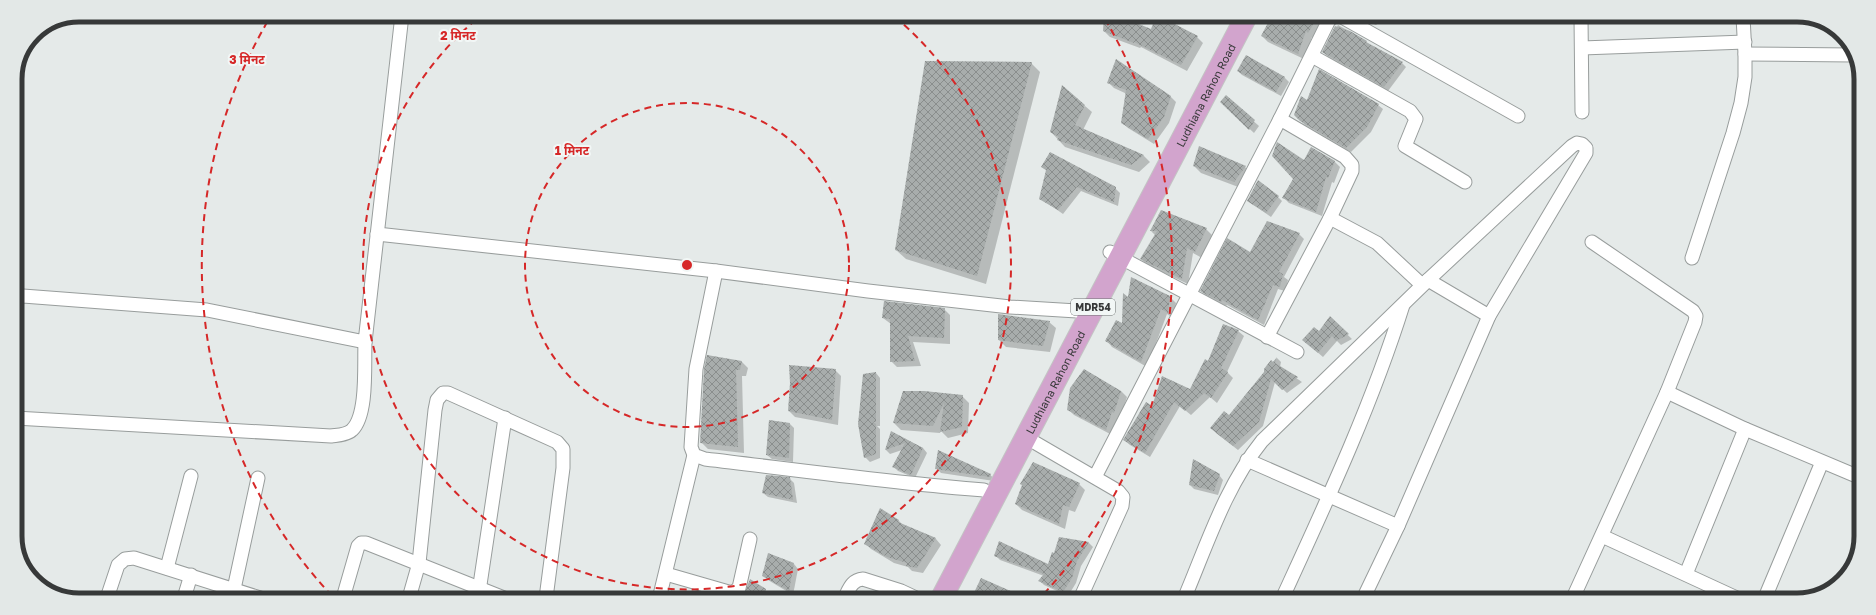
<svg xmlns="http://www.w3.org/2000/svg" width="1876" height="615" viewBox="0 0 1876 615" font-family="'Golos Text','Noto Sans Devanagari',sans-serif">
	<defs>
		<pattern id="building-cross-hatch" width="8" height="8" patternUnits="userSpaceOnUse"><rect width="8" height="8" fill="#a8adac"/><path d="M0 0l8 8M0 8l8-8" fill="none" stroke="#8a8e8d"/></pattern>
	</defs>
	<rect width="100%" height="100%" fill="#e5eae9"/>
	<!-- shadow -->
	<g fill="#0003">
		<path d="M1272,17H1321L1324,22L1315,38L1312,37L1304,59L1268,42L1262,36Z"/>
		<path d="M1355,17H1385L1376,25Z"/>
		<path d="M1338,25L1363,39L1371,46L1402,63L1406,67L1388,91L1328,57L1323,52Z"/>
		<path d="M1152,30L1197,37L1203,43L1187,71L1141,47L1140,48L1110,37L1104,31Z"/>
		<path d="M1031,63L1040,72L986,284L906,259L896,250Z"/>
		<path d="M1238,71L1284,77L1289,82L1281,96L1242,75Z"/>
		<path d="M1108,82L1170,96L1176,102L1169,123L1154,144L1128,128L1122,122L1127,94L1114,88Z"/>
		<path d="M1226,97L1259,126L1254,133L1221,102Z"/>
		<path d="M1307,101L1378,105L1383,109L1371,132L1351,152L1305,125L1300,120Z"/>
		<path d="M1085,106L1092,112L1083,130L1143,155L1150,162L1139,172L1065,147L1051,132Z"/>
		<path d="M1200,148L1245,167L1252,174L1241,188L1201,173L1194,166Z"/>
		<path d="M1312,148L1335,162L1340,167L1334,183L1332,182L1322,216L1289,203L1284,198Z"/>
		<path d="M1042,167L1115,188L1120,193L1118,206L1081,191L1063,214L1040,198L1047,171Z"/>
		<path d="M1278,197L1282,201L1271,217L1248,201Z"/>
		<path d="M1206,229L1212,235L1202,258L1193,253L1188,284L1147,265L1141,259L1156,236L1151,231Z"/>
		<path d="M1299,234L1304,239L1284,277L1288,280L1285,291L1278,289L1264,325L1227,305L1226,306L1206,296L1201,291L1251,254Z"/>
		<path d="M1170,297L1176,303L1173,318L1167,314L1147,367L1112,347L1107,341L1123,324L1129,298Z"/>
		<path d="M885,302L944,309L950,315V344L913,342L921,366L897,367L891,361V324L883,318Z"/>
		<path d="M1330,318L1352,339L1341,345L1337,341L1323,357L1303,340L1319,333Z"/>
		<path d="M1049,322L1056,328L1050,352L1006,347L999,340Z"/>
		<path d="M1238,331L1244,336L1227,372L1233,378L1217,403L1210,397L1191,415L1180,406L1150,457L1130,445L1124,440L1153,408L1191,391L1208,362Z"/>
		<path d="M1277,358L1281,362L1280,367L1302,382L1287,393L1275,382L1263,426L1238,450L1216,433Z"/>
		<path d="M742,362L748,368L746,376H742L744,453L708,449L701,442L705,369Z"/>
		<path d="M835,370L841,376L838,425L795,417L789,411Z"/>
		<path d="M876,373L880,378V426H877L880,429V458L870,462L865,457Z"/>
		<path d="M1121,391L1127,397L1120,418L1118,417L1112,435L1074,415L1068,409Z"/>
		<path d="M903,392L962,396L969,403L968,433L948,438L941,431L940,433L901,430L894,423Z"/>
		<path d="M789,423L794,428L793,462L772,459L767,455Z"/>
		<path d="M891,432L923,448L927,453L915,478L898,471L893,466L902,450L890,454L886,450Z"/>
		<path d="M936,468L990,475L995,479L994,481L941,473Z"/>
		<path d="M1219,475L1223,480L1218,495L1194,489L1190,485Z"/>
		<path d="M789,478L794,483L797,503L768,497L763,493Z"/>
		<path d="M1079,484L1085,490L1075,512L1069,510L1065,529L1022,510L1016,504Z"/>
		<path d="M880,510L899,521L904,526L936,539L941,545L923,573L912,571L908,567L894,563L871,549L865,543Z"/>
		<path d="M1060,538L1089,543L1093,547L1081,566L1076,583L1068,596L1044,585L1040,581L1044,576L1000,560L996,556L1048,565L1055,554Z"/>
		<path d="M794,564L798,569L793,595L768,580L763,575Z"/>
		<path d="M671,590L684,596L687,599H668Z"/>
		<path d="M765,590L770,594L768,599H743Z"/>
	</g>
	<!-- building -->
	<g fill="url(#building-cross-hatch)">
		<path d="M1104,16H1119L1151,29L1156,16H1159L1198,36L1181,65L1134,42V43L1103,31Z"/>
		<path d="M1271,17H1318L1308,33L1306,31L1298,54L1261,36Z"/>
		<path d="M1335,26L1350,31L1367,41L1366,42L1403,62L1384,87L1322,52Z"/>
		<path d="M1246,55L1285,77L1276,92L1237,71Z"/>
		<path d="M1116,59L1171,96L1164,117L1148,139L1121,123L1126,90L1107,83Z"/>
		<path d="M925,61L1032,62L977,276L895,250Z"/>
		<path d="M1319,69L1379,104L1367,127L1346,148L1300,121L1294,115L1301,96L1307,100Z"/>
		<path d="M1062,85L1085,105L1075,125L1144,155L1131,165L1057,140L1059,137L1050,132Z"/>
		<path d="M1226,95L1255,120L1249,130L1220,102Z"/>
		<path d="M1277,142L1304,160L1311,147L1335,161L1328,178L1326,177L1316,212L1282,198L1293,179L1272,156Z"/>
		<path d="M1199,146L1246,166L1234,182L1193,166Z"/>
		<path d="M1050,152L1116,187L1114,202L1077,187L1058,210L1039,199L1046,170L1041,167Z"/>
		<path d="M1258,180L1279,196L1266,213L1247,201Z"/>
		<path d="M1161,210L1207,228L1195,252L1187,248L1182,279L1140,259L1157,231H1150Z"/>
		<path d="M1267,221L1300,233L1279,272L1283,274L1280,287L1273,285L1258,320L1222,300L1221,302L1200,291L1227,238L1250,252Z"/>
		<path d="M1131,277L1170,296L1168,313L1161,309L1141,362L1105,341L1116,320L1122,323L1123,293L1128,297Z"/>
		<path d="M884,301L945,308L944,338L908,336L915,361L890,362V319L882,318Z"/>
		<path d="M998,314L1050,321L1043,346L998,340Z"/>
		<path d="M1330,316L1349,334L1336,341L1332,336L1318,353L1302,340L1314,327L1319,331Z"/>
		<path d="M1223,324L1239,330L1221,368L1228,372L1211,398L1204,393L1185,411L1174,402L1145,453L1123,440L1146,402L1152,406L1162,376L1190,389L1205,359L1208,361Z"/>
		<path d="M707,355L742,361L740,370H736L738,447L700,443L704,369Z"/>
		<path d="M1277,357L1275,363L1298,377L1282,390L1271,379L1259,422L1233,446L1210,428L1224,411L1229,415L1264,372V369L1271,360L1273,362Z"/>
		<path d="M789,365L836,369L832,420L788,411L790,383Z"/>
		<path d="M1084,369L1121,391L1114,413L1112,412L1106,430L1067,410L1070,388Z"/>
		<path d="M876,372V422H873L876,424V454L864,458L858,424L863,374Z"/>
		<path d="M903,391H924L963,395L962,427L940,432L944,403L933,426L893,423Z"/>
		<path d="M769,420L790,423L789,458L766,455Z"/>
		<path d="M891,431L923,448L911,475L892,467L905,443L885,450Z"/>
		<path d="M938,450L991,474L990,477L935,469Z"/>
		<path d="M1193,459L1220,474L1214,491L1189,485Z"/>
		<path d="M1033,462L1080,483L1069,507L1063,505L1059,524L1015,504L1022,485L1020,484Z"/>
		<path d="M766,475L790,477L793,500L762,493Z"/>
		<path d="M880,508L899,520L898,522L936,538L917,568L906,566L907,563L887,557L864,544Z"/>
		<path d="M1059,537L1089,542L1077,561L1072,578L1063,592L1038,581L1044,574L994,556L999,541L1048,564L1052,552L1054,553Z"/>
		<path d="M768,553L794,563L789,591L762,576Z"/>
		<path d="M981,578L1029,599H971Z"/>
		<path d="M750,579L766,589L763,599H742Z"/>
	</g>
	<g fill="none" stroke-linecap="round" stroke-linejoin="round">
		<defs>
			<g id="street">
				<path d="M1342,17L1518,116"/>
				<path d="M1581,17L1582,112"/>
				<path d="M1582,48L1745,42"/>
				<path d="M1745,54L1853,55"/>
				<path d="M1312,56L1410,111L1416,119L1405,146L1465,182"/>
				<path d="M1330,218L1377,243L1422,285"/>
				<path d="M377,234L716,271L868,291L1010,307L1077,311"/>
				<path d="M1110,252L1297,352"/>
				<path d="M1692,258L1733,133L1741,103L1745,77V54L1743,17"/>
				<path d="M716,271L696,369L691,447L694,455L705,459C798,470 891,483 984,490"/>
				<path d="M1428,280L1489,316"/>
				<path d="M15,298L23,296L207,310L365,342L402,15"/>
				<path d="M1267,337L1330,218L1352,171V165L1345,157L1280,119"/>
				<path d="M1667,392L1745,429L1859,477"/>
				<path d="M15,418L331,436C337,435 347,435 352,430C368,415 364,364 365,342"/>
				<path d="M1027,438L1118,491L1123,497L1122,506L1080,599"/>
				<path d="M1247,460L1398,526"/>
				<path d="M1095,477L1280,119L1329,20L1333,17"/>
				<path d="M1602,536L1741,600"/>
				<path d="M167,568L191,476"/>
				<path d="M666,574L732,593L739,588L750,539"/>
				<path d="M1686,574L1745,429"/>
				<path d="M234,589L258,478"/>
				<path d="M107,598L118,565L125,559L134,558L260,598"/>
				<path d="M184,598L191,575"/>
				<path d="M343,598L358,546L361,543H366L504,598"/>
				<path d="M409,598L419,563L435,410L437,400L443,393H448L557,442L563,449V468L546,598"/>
				<path d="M478,598L505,418"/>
				<path d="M659,599L694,455"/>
				<path d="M844,599C849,590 851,580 863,579L901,591L918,599"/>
				<path d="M1184,599C1207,545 1225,487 1262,441L1428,280L1572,146L1577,143L1582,144L1586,148V153L1489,316L1398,526L1363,599"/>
				<path d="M1282,599C1326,503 1371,407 1403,305"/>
				<path d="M1572,600L1667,392L1695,322L1696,316L1693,311L1592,242"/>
				<path d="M1764,600L1822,462"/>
			</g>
			<g id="primary">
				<path id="s1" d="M941,599L1246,17"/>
			</g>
		</defs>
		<!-- street casing -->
		<use href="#street" stroke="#989d9c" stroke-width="15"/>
		<!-- primary casing -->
		<use href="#primary" stroke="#c3c4c4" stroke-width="23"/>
		<!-- street -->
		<use href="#street" stroke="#fff" stroke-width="13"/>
		<!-- primary -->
		<use href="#primary" stroke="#d2a4cd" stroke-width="21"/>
	</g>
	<!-- distance rings -->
	<g fill="none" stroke="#d62828" stroke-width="2" stroke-dasharray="7 5">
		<circle cx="687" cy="265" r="162"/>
		<path d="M895 17A324 324 0 1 1 479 17"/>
		<path d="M332 596A485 485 0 0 1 269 19M1105 19A485 485 0 0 1 1039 599"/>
	</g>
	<g text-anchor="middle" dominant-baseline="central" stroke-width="4" stroke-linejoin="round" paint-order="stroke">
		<!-- shield labels -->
		<rect fill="#f2f7f6" stroke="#6f7272" stroke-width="1" x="1071" y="299" width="44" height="16" rx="3"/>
		<g font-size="10" font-weight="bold" fill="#373939">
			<text x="1093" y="307">MDR54</text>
		</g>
		<!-- street labels -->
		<g font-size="11" fill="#373939" stroke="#f2f7f6">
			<text stroke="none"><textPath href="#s1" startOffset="569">Ludhiana Rahon Road</textPath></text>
			<text stroke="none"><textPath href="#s1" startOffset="245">Ludhiana Rahon Road</textPath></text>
		</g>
	</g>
	<!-- crop -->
	<path d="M0 0H1876V615H0ZM79 22H1797A57 57 0 0 1 1854 79V536A57 57 0 0 1 1797 593H79A57 57 0 0 1 22 536V79A57 57 0 0 1 79 22Z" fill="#e3e8e7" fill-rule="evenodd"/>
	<path fill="none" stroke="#373939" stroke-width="5" d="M79 22H1797A57 57 0 0 1 1854 79V536A57 57 0 0 1 1797 593H79A57 57 0 0 1 22 536V79A57 57 0 0 1 79 22Z"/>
	<circle cx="687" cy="265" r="6" fill="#d62828" stroke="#f2f7f6" stroke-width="2"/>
	<g font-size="12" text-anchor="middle" font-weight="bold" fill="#d62828" stroke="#f2f7f6" stroke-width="4" stroke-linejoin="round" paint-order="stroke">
		<text x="458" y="40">2 मिनट</text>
		<text x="247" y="64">3 मिनट</text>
		<text x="572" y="155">1 मिनट</text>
	</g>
</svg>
